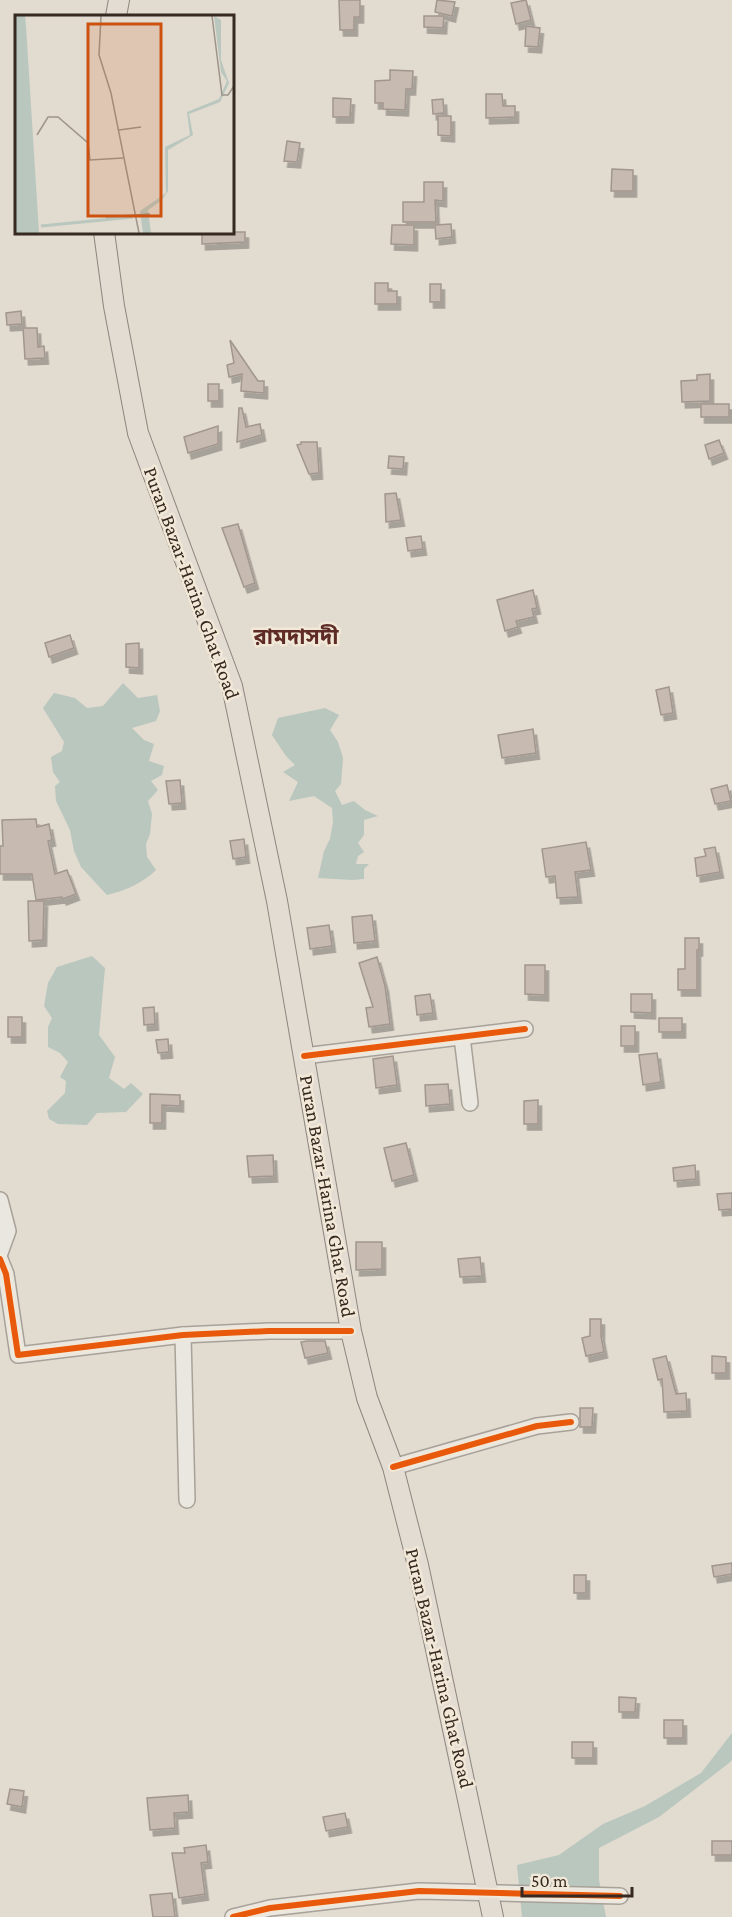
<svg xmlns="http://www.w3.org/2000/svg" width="732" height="1917" viewBox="0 0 732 1917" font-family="'Crimson Pro','Noto Sans Bengali',serif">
	<defs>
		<filter id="shadow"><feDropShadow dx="3.5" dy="6" stdDeviation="0" flood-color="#0004"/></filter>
	</defs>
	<rect width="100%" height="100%" fill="#e2dbd0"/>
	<!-- water -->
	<g fill="#b9c7be">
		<path d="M123,683L138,698L157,695L160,711L156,721L132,728L144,740L154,744L149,761L164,766L162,775L151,781L158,790L148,801L152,814L150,834L146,844L147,857L156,870C143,883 124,891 107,895L81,867L74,851L70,830L56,801L55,786L60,782L53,772L51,757L62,751L64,742L43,708L54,693L75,698L87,708L103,706Z"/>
		<path d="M325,708L339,715L330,730L338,742L343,758L341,784L335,791L342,805L354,801L365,810L378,816L364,820V835L358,843L364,852L358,856L356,864H369L364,869V879L352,880L318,878L324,851L330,839L333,822L332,808L314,796L289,801L298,782L283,772L295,765L286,756L272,735L278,718Z"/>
		<path d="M92,956L105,968L99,1035L115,1057L109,1078L124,1089L131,1083L143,1094L126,1112L97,1113L87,1125L58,1124L49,1119L47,1111L65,1093L66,1081L60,1077L68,1062L60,1053L48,1047V1027L52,1018L44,1006L48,983L57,967Z"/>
		<path d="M732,1733V1760L729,1763L659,1817L599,1848V1880L606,1917H522L517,1865L559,1855L603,1824L645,1806L701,1773Z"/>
	</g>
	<!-- building -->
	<g fill="#c6bab1" stroke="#a2978f" stroke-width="1.5" filter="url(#shadow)">
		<path d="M339,0H360V17H354V30H340Z"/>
		<path d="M437,0L455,2L452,16L435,12Z"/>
		<path d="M526,0L531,20L516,24L511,3Z"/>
		<path d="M424,16H444L443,28L424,27Z"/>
		<path d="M526,26L540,28L538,47L525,46Z"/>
		<path d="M390,70L413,71L412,89H406L405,110L383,109V103H375V81L390,80Z"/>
		<path d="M486,94H502L503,106H515V117L486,118Z"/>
		<path d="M333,98L351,99L350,117H333Z"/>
		<path d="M443,99L444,113L433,114L432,100Z"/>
		<path d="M438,116H451V136L438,135Z"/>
		<path d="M287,141L300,143L297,162L284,161Z"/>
		<path d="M612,169L633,170V191H611Z"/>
		<path d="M424,182H443V201L435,200L436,222H403V202H424Z"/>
		<path d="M451,224L452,237L436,239L435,225Z"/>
		<path d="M392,225H414V245L391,244Z"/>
		<path d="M202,232H245V242L202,244Z"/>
		<path d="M375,283H388V291H397V304H375Z"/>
		<rect x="430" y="284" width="11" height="18"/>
		<path d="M21,311L22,324L7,325L6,313Z"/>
		<path d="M23,328H37L38,347L44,346L45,358L25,359Z"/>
		<path d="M230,340L258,381H264V393L241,391L242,374L229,377L227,365L234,363Z"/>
		<path d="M710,374V401L682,402L681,381L697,380V375Z"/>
		<rect x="208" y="384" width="11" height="17"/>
		<rect x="701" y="404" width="28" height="13"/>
		<path d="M239,408H242L246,427L260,424L262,435L237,442Z"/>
		<path d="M218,426V444L188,453L184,437Z"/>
		<path d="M719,440L724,453L709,459L705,445Z"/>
		<path d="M301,442H317L319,473L309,474L297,445L301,444Z"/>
		<path d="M389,456L404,457L403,469L388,468Z"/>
		<path d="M396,493L401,520L386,522L385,494Z"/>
		<path d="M238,524L255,583L244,587L222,528Z"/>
		<path d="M421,536L423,549L408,551L406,538Z"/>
		<path d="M533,590L537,608L532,609L534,617L516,621L518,627L505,631L497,600Z"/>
		<path d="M70,635L74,648L49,657L45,643Z"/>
		<path d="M139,643V668L126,667V644Z"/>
		<path d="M669,687L673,713L661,715L656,690Z"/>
		<path d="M533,729L536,753L502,758L498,735Z"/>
		<path d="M180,780L182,803L169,804L166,781Z"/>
		<path d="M727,785L731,801L715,804L711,789Z"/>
		<path d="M36,819L37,827L49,824L52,840L48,841L55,874L67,870L76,894L63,899L62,897L36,900L32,874H0V846H3L2,820Z"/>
		<path d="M244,839L246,857L233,859L230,841Z"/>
		<path d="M586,842L591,870L575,872L578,897L557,898L555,876L546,877L542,849Z"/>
		<path d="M715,847L720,872L697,876L695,858L706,856L704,849Z"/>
		<path d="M28,901H44L43,940L29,941Z"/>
		<path d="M372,915L375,941L354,943L352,917Z"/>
		<path d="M329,925L332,946L310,949L307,928Z"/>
		<path d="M685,938H699V950H697V990H678V969H685Z"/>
		<path d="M377,957L385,986L390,1024L369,1027L366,1008L373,1007L359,963Z"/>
		<path d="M525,965H545V995L525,994Z"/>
		<path d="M430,994L433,1013L417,1015L415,996Z"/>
		<path d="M631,994H652V1013L631,1012Z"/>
		<path d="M154,1007L155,1024L144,1025L143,1008Z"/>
		<rect x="8" y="1017" width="14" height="20"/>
		<rect x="659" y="1018" width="23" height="14"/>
		<rect x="621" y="1026" width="14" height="20"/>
		<path d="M168,1039L169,1052L158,1053L156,1040Z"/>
		<path d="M657,1053L661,1082L643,1085L639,1055Z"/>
		<path d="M393,1056L397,1085L376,1088L373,1059Z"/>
		<path d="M448,1084L450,1104L426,1106L425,1085Z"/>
		<path d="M150,1094L180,1095V1106L162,1105V1123H150Z"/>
		<path d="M538,1100V1124H524V1101Z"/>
		<path d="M406,1143L414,1175L392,1181L384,1148Z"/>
		<path d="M273,1155L274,1176L249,1177L247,1156Z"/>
		<path d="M695,1165L696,1179L674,1181L673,1168Z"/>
		<path d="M732,1193V1209L719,1210L717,1194Z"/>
		<path d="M356,1242H382V1269L356,1270Z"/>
		<path d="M480,1257L482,1276L460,1277L458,1259Z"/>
		<path d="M590,1319H601V1336L604,1352L586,1356L582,1338L590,1336Z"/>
		<path d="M307,1341H325L328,1353L305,1358L301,1342Z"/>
		<path d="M666,1356L676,1394L686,1393L687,1411L664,1412L662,1379L658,1380L653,1359Z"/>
		<path d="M712,1356L726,1357V1373H712Z"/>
		<path d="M580,1408H593L592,1427H580Z"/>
		<path d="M732,1563V1574L714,1577L712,1566Z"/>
		<rect x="574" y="1575" width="12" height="18"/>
		<path d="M619,1697L636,1698L635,1712H619Z"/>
		<rect x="664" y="1720" width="19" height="18"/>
		<rect x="572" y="1742" width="21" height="16"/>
		<path d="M10,1789L24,1791L22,1807L7,1804Z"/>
		<path d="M188,1795L189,1812L174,1813L175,1828L150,1830L147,1798Z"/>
		<path d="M345,1813L348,1827L326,1831L323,1817Z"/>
		<rect x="712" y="1841" width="20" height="14"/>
		<path d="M206,1845L208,1862L201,1863L205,1894L179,1898L172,1853H185L184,1848Z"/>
		<path d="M172,1893L175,1917H153L150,1895Z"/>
	</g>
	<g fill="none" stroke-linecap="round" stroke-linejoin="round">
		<defs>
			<g id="minor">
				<path d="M462,1037L470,1103"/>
				<path d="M304,1056L525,1029"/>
				<path d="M0,1200L8,1231L0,1253"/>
				<path d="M0,1259L6,1274L18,1355L183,1335L269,1331H351"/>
				<path d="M183,1335L187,1500"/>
				<path d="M393,1467L537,1426L571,1422"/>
				<path d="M233,1917L270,1908L419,1891L620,1896"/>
			</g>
			<g id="major">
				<path d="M116,16L119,0"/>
				<path d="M104,232L114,306L138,433L232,686L277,901L351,1331L367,1398L393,1467L418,1565L493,1917"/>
			</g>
		</defs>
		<!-- minor casing -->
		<use href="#minor" stroke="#a8a198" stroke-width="18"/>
		<!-- major casing -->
		<use href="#major" stroke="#8d867f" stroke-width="22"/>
		<!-- minor -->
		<use href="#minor" stroke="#eae7e0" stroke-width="15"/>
		<!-- major -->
		<use href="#major" stroke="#e2dcd2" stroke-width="20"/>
		<defs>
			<g id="cycleway">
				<path d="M304,1056L525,1029"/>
				<path d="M0,1259L6,1274L18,1355L183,1335L269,1331H351"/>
				<path d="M393,1467L537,1426L571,1422"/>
				<path d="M233,1917L270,1908L419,1891L620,1896"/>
			</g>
		</defs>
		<!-- cycleway casing -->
		<use href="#cycleway" stroke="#f2e8d7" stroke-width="10"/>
		<!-- cycleway -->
		<use href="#cycleway" stroke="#e8590c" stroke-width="6"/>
	</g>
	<g text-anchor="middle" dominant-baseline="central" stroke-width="5" stroke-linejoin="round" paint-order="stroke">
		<!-- street labels -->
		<g font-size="20" fill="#362921" stroke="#f2e8d7">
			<text transform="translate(192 583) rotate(70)">Puran Bazar-Harina Ghat Road</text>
			<text transform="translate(328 1196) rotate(80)">Puran Bazar-Harina Ghat Road</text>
			<text transform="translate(440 1668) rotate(77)">Puran Bazar-Harina Ghat Road</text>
		</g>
		<!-- quarter labels -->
		<g font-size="22" font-weight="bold" fill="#5e2c25" stroke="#f2e8d7">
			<text x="296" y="636">রামদাসদী</text>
		</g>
	</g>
	<!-- overview -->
	<g transform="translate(15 15)">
		<rect width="219" height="219" fill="#e2dbd0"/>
		<path d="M0,1H10L11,11L24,218H0ZM199,1L206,5V45L214,68L205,87L174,99L178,120L153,135V176L146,186L133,195L136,218H128L125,196L151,178L150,132L175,120L172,97L204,84L212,66L206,57Z" fill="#b9c7be"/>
		<path fill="none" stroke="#b9c7be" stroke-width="3" d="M26,211L118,202"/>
		<path fill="none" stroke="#9d948a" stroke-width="1.5" d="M86,1L84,40L96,78L124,218M197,1L207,80H213L219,71M104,115L126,112M22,120L33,102H43L73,128L75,145L108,143M91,202L135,199"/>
		<path fill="#cd520f" fill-opacity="0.15" stroke="#cd520f" stroke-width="3" d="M73,9H146V201H73Z"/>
		<rect width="219" height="219" fill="none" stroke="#362921" stroke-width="3"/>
	</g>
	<!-- scale -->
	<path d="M522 1887v9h110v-9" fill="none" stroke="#362921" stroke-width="3"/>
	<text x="531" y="1887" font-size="18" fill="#362921" stroke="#f2e8d7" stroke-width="4.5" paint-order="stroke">50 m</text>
</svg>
